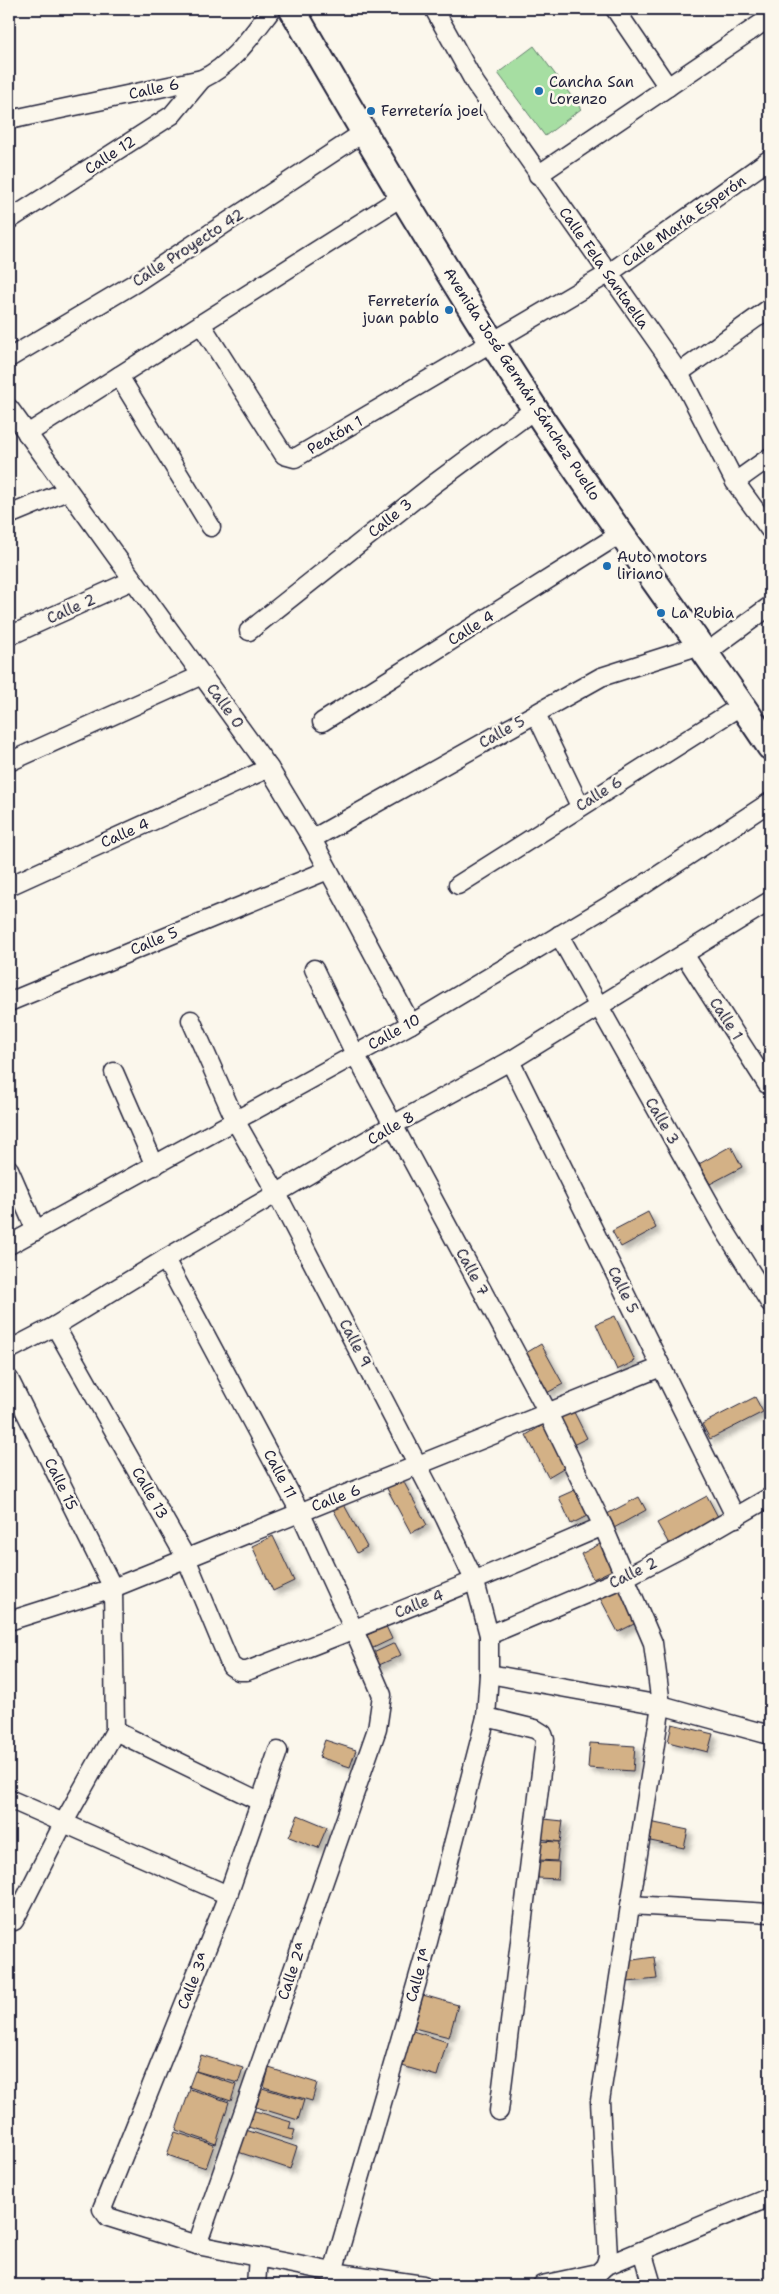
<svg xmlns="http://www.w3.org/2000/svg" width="779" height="2294" viewBox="0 0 779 2294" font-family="'Shantell Sans',sans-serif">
	<defs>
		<filter id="shadow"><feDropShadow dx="4.5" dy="4.5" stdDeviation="2.5" flood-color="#0004"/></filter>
	</defs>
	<rect width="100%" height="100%" fill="#fbf7ec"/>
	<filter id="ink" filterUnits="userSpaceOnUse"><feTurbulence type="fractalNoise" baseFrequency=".02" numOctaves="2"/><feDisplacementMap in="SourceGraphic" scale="10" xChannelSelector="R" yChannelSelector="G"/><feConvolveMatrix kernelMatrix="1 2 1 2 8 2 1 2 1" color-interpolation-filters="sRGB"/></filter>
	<g filter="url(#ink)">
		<!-- green -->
		<path fill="#a6dea2" stroke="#64806e" d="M534,46L581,109L545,136L498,73Z"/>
		<!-- building -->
		<g fill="#d3b186" stroke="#22223b" filter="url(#shadow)">
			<path d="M731,1146L742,1167L710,1184L699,1164Z"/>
			<path d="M648,1212L656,1228L621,1247L612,1231Z"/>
			<path d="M615,1316L635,1361L617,1370L596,1324Z"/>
			<path d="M541,1344L563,1384L547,1393L526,1353Z"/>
			<path d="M755,1397L763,1412L710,1439L702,1424Z"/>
			<path d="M573,1410L587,1438L573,1445L559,1418Z"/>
			<path d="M543,1425L565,1467L548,1477L526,1435Z"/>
			<path d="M400,1475L427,1525L411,1533L384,1483Z"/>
			<path d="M577,1489L589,1515L571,1524L559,1497Z"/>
			<path d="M707,1496L718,1517L669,1544L657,1523Z"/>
			<path d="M639,1497L646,1510L614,1528L607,1514Z"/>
			<path d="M342,1501L367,1547L357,1553L332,1507Z"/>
			<path d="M273,1536L294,1581L273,1591L252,1546Z"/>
			<path d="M600,1544L612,1570L593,1579L581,1554Z"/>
			<path d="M620,1587L638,1622L618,1632L600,1598Z"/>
			<path d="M386,1626L392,1639L371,1649L365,1636Z"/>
			<path d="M395,1643L401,1655L377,1666L371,1654Z"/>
			<path d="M672,1724L713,1734L708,1752L668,1742Z"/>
			<path d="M325,1740L356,1750L350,1767L319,1757Z"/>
			<path d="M590,1743L635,1746L633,1771L588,1768Z"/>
			<path d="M298,1815L327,1827L318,1848L289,1837Z"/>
			<path d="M544,1819L563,1821L560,1842L541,1839Z"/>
			<path d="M645,1821L688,1830L684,1848L641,1839Z"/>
			<path d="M540,1841L559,1842L557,1861L539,1860Z"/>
			<path d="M538,1861L559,1862L558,1879L538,1878Z"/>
			<path d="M654,1957L657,1979L628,1982L626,1961Z"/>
			<path d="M423,1995L458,2005L449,2037L414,2028Z"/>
			<path d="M413,2031L447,2042L437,2076L402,2066Z"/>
			<path d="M201,2055L243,2068L238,2083L196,2071Z"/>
			<path d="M269,2068L317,2083L312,2101L264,2087Z"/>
			<path d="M195,2071L236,2085L231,2101L189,2087Z"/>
			<path d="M262,2088L304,2100L298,2120L256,2107Z"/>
			<path d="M190,2089L229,2102L216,2144L176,2130Z"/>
			<path d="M252,2110L291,2122L289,2129L295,2130L292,2140L248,2127Z"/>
			<path d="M243,2129L297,2147L290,2169L235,2151Z"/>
			<path d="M175,2132L214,2145L206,2168L167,2155Z"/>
			<path d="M318,2280L338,2282V2285H318Z"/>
		</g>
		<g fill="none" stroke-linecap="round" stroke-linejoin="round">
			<defs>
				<g id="street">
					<path d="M434,9L475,83L679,373L735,482L770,530"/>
					<path d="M615,9L668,87"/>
					<path d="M9,120L202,79C232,65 252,35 272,9"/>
					<path d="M538,175L765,21"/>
					<path d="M9,220L172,115L202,79"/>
					<path d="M201,324L284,455L295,458L608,274L770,159"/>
					<path d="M9,358L135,283L364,132"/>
					<path d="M679,373L770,308"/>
					<path d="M119,376L211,527"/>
					<path d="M9,408L269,768L312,839L411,1024"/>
					<path d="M27,434L403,196"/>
					<path d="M735,482L770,457"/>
					<path d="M9,515L67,491"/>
					<path d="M249,631L434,484L535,409"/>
					<path d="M9,636L133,580"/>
					<path d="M706,653L770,606"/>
					<path d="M536,714L580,806"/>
					<path d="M322,722L620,534"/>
					<path d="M9,762L202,675"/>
					<path d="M312,839L601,677L701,645"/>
					<path d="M458,885L742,705"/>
					<path d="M9,886L269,768"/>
					<path d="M559,935L722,1226L770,1303"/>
					<path d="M684,954L767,1084"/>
					<path d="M314,969L355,1054L548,1413L603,1526L653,1643L661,1705L600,2101L608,2257L605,2266"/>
					<path d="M9,1002L328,870"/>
					<path d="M191,1020L236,1122L277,1194L445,1518L475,1582L489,1635V1674L486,1717L423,1961L333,2272"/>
					<path d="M510,1061L736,1518"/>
					<path d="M114,1072L155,1166"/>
					<path d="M9,1169L36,1231"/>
					<path d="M9,1245L411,1024L645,884L770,802"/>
					<path d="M165,1259L300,1512L354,1630L382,1695L377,1729L197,2245"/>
					<path d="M55,1326L186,1558L231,1666L239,1671H247C367,1625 486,1577 603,1526"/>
					<path d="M9,1350L55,1326L165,1259L393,1125L510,1061L770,901"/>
					<path d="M9,1379L113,1588L115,1731L64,1822L14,1921"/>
					<path d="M9,1621L113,1588L661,1367"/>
					<path d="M489,1635L626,1577L682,1548L770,1497"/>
					<path d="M489,1674L661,1705L770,1735"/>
					<path d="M486,1717L535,1729L543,1734L545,1740L499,2111"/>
					<path d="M115,1731L261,1802"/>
					<path d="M278,1751L228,1895L102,2209L108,2217L197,2245L333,2272L423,2285"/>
					<path d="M9,1799L228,1895"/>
					<path d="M630,1905L770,1913"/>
					<path d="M642,2251L652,2285"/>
					<path d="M256,2285L258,2257"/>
					<path d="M542,2285L598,2273L605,2266L770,2197"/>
				</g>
				<path id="secondary" d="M292,9C370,144 450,279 535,409C611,524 694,633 770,747"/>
			</defs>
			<!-- street casing -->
			<use href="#street" stroke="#22223b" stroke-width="21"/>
			<!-- secondary casing -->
			<use href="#secondary" stroke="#22223b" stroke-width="29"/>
			<!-- street -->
			<use href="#street" stroke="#fbf7ec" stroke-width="18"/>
			<!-- secondary -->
			<use href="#secondary" stroke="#fbf7ec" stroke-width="25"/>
		</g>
	</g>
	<!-- markers -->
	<g fill="#1f6fb2" stroke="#fbf7ec" stroke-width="2">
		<circle cx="539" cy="91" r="5"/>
		<circle cx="371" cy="111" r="5"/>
		<circle cx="449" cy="310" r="5"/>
		<circle cx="607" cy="566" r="5"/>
		<circle cx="661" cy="613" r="5"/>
	</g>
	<g text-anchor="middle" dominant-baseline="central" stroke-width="5" stroke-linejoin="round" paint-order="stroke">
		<!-- poi labels -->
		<g font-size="15" fill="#22223b" stroke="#fbf7ec" text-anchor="start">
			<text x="549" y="82">Cancha San<tspan x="549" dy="17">Lorenzo</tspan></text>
			<text x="381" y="111">Ferretería joel</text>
			<text x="439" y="301" text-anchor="end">Ferretería<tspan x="439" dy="17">juan pablo</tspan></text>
			<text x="617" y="557">Auto motors<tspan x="617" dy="17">liriano</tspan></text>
			<text x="671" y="613">La Rubia</text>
		</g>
		<!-- street labels -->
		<g font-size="15" fill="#22223b" stroke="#fbf7ec">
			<text transform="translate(154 89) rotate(-12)">Calle 6</text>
			<text transform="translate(110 155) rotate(-33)">Calle 12</text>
			<text transform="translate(684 221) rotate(-35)">Calle María Esperón</text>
			<text transform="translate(188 248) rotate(-33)">Calle Proyecto 42</text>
			<text transform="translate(604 268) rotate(55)">Calle Fela Santaella</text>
			<text transform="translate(522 384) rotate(57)">Avenida José Germán Sánchez Puello</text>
			<text transform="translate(335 435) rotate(-30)">Peatón 1</text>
			<text transform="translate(390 518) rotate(-39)">Calle 3</text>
			<text transform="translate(71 609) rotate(-24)">Calle 2</text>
			<text transform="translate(471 628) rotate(-32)">Calle 4</text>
			<text transform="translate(225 706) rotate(54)">Calle 0</text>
			<text transform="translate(502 732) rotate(-29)">Calle 5</text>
			<text transform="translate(599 794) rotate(-32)">Calle 6</text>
			<text transform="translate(125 833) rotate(-24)">Calle 4</text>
			<text transform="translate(154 941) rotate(-23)">Calle 5</text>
			<text transform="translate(726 1019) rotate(57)">Calle 1</text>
			<text transform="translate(394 1032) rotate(-29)">Calle 10</text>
			<text transform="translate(662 1121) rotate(60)">Calle 3</text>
			<text transform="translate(391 1128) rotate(-30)">Calle 8</text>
			<text transform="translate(472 1272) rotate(62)">Calle 7</text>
			<text transform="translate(623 1290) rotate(64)">Calle 5</text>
			<text transform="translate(355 1343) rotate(63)">Calle 9</text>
			<text transform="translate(280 1474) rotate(62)">Calle 11</text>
			<text transform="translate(61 1484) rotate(64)">Calle 15</text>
			<text transform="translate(150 1493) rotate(60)">Calle 13</text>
			<text transform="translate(336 1498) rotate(-21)">Calle 6</text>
			<text transform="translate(633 1573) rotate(-26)">Calle 2</text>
			<text transform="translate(419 1604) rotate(-22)">Calle 4</text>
			<text transform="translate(292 1971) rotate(-71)">Calle 2ª</text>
			<text transform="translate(418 1975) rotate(-74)">Calle 1ª</text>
			<text transform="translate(193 1981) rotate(-68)">Calle 3ª</text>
		</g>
	</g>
	<!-- margin -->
	<rect width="779" height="2294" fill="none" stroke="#fbf7ec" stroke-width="30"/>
	<rect x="15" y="15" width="749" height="2264" fill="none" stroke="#22223b" stroke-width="2" filter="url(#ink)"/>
</svg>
